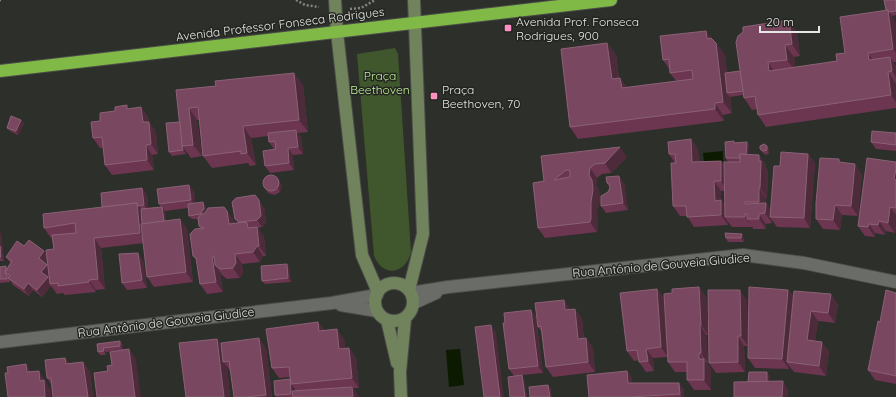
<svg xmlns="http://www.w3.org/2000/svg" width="896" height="397" viewBox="0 0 896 397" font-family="Quicksand,sans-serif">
	<rect width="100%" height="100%" fill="#2c2f2a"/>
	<!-- green -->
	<path fill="#40562c" d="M395,48L398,54L411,252C406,273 384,279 374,256L357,54Z"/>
	<!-- water -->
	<g fill="#0b1a00">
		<path d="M723,151V161L704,162L703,153Z"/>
		<path d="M460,349L464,385L449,387L446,350Z"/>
	</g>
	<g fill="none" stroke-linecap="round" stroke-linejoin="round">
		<defs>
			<g id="street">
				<path d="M411,293L448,287L743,255L804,263L896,282"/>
				<path d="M414,303L436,293"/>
				<path d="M341,305L377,311"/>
				<path d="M0,342L332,303L377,295"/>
			</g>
			<g id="secondary">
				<path d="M335,0L337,32L362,255L378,292"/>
				<circle cx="394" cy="302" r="19"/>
				<path d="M409,290L423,234L414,0"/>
				<path d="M387,320L397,363"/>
				<path d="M401,397L400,372L405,319"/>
			</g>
			<path id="highway" d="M0,71L611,0"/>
		</defs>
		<!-- street casing -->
		<use href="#street" stroke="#4b4d49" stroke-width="14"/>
		<!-- secondary casing -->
		<use href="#secondary" stroke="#4b4d49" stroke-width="14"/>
		<!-- highway casing -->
		<use href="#highway" stroke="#4b4d49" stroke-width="14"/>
		<!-- path -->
		<g stroke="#838682" stroke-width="2.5" stroke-dasharray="2 2" stroke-linecap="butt">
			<path d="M0,0H1"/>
			<path d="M296,0L305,5L319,7"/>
			<path d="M350,9L361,8L375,0"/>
		</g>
		<!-- street -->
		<use href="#street" stroke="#696c67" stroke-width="12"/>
		<!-- secondary -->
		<use href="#secondary" stroke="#70835d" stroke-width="12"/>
		<!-- highway -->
		<use href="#highway" stroke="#80b946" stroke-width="12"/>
	</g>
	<!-- wall -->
	<g fill="#6c3550" fill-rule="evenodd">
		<path d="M896,0V15L892,16L896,23V62H893L896,66V108L766,127L758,115L757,109L752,110L744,98L743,95L730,97L732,113L723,115L724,121L578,139L570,127L607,43L616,55L619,78L627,87L676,81L670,73V70L663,60L706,31L712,40L716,43L725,55L727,73L740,71L797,32L800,56L794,57L795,67L837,61L886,10Z"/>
		<path d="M294,73L303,85L308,132L298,133L301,137L303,154L293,155L294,170L270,173L265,166L276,149H274L269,142L268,136L251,138L256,165L250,166L248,163L212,168L203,156L199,120H197L202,156L191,158L186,151V154L172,156L169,152L180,122L176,90L216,86Z"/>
		<path d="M141,107L148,117L149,122L156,132L158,154L152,155L154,170L112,175L105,165L104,148H100L93,138L100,121L115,111Z"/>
		<path d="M21,120L24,124L18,135L10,131L7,128Z"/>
		<path d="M896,133V151L876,149L871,142Z"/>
		<path d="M691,139L698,149L699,161H721L724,165L728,162L726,158L735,143L747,142L749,146V155H759L766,165V168L768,171L767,198H766V203L771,211L780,166L808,154L815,163L810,228L777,227L772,220V223L766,224V229H753L752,226V227H732L728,222V225L694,227L687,216H680L673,206L675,163L669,154ZM721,191H725V205L721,200Z"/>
		<path d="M767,146L769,150V153L766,155L763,153L760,149Z"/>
		<path d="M541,156L627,157L611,173L602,174L597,178L596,185L599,190L600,200L597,212L598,228L597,232L545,238L538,228L544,181Z"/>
		<path d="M839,159L841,163L862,174L858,216L842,215L840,230L823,229L816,219Z"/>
		<path d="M896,162V227L895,233L886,231L885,235L875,233V237L865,236L858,226Z"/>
		<path d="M276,176L282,186L280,192L275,195L268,193L266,189Z"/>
		<path d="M607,183H624L628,210L606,213L601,206L610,188V187Z"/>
		<path d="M142,188L147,195L148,208L161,207L159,204L194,192L195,203L206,206V210L227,211L234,221L235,224L238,223L235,219L264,207L266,223L262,227L258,228L264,237L266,256H263L260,262L242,264L243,273L240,278L227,279L222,275L220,272L223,292L207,294L200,284L197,261L193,256L200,228L199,226L198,219H192L189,216L188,208L165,211L166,221L180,219L187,229L193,282L154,287L147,277L144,243L101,248L105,289L96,290V292L65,295L63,293L57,294L51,286L42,297L33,290L29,296L13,285L10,280V282L0,283V267L7,268L10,263L6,257L24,246L44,251L47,255L54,249L52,237L51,238L44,228L102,207ZM48,261V267L45,264Z"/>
		<path d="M0,233L1,234L4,261H0Z"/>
		<path d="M726,238H744V242H728Z"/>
		<path d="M143,260L147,288L127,290L122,283Z"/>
		<path d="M287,264L289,267L291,282L265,284L262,281Z"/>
		<path d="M699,287L706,297L708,335H706L708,363H707L711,369V390H694L687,380V372H675L668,362L672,293Z"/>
		<path d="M657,289L664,299L668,357L653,358L654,371L646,372L639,362V360L634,361L627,351Z"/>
		<path d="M788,290L794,297L838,304L835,323L818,321L815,341L829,351L826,376L794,372L789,366V369L755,368L748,358Z"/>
		<path d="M896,293V384L875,380L868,370L880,322Z"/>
		<path d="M747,300L748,346H744L745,372L716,373L709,363Z"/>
		<path d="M571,309H575L582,319L584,338H586L593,348L595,372L553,377L546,367L542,332L538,327Z"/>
		<path d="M531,310L536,317L543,373L522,375L524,379L527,397H510L514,376L509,369L505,323Z"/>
		<path d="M318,322L324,330L344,339L345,348H349L356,358L359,388H353L359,397H276L275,395L291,380L290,377L279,378L272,368ZM293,387L296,391H293Z"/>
		<path d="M217,339L221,344L266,348L272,397H234L231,371H230L227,366L230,397Z"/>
		<path d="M120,341L123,345V350L106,352V355H100L98,352L97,344Z"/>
		<path d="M65,358L69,363L83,362L90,372L93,397H53L51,384L47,378Z"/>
		<path d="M627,371L632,378V383H679L684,390V397H589Z"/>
	</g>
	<!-- shaded-wall -->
	<g fill="#4d2b3a">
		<path d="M888,10L896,22V53L893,49Z"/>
		<path d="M789,20L797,32L800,56L792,44Z"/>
		<path d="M706,31L715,43L707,39Z"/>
		<path d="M607,43L616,55L620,91L612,79Z"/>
		<path d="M716,43L725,55L729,93H727L730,97L732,113L723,102Z"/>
		<path d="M785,45L794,57L796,72L787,60Z"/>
		<path d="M868,53L876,65L869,60Z"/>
		<path d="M890,57L896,66V77L892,71Z"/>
		<path d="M768,62L776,74L769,71Z"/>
		<path d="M888,72L896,84V102L891,95Z"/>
		<path d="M294,73L303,85L308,132L299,120Z"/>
		<path d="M620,78L629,90L622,88Z"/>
		<path d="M715,103L723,115L724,121L715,109Z"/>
		<path d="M141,107L148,117L149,122L156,132L158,154L151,144L143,122Z"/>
		<path d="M189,108L197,120L202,156L193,145Z"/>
		<path d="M21,120L24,124L18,135L16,131Z"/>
		<path d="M243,126L251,138L256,165L247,153Z"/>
		<path d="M296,130L301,137L303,154L298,147Z"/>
		<path d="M691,139L698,149L699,172L692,162Z"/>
		<path d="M747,142L749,146V162L746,158Z"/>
		<path d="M146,145L152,155L154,170L147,160Z"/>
		<path d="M767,146L769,150V153L767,150Z"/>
		<path d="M183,147L186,151V154L183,150Z"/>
		<path d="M620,147L627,157L611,173L605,163Z"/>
		<path d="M288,148L293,155L294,170L289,163Z"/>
		<path d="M808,154L815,163L810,228L804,218Z"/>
		<path d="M759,155L766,165V168L768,171L767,198L760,188Z"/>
		<path d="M721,161L728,170V191L721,181Z"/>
		<path d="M855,164L862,174L858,216L851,206Z"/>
		<path d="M590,168L597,178L596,185L599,190L600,200L597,212L598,228L597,232L590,222L589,175Z"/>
		<path d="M896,169V182L894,179Z"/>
		<path d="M276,176L282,186L280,192L278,188Z"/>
		<path d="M619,176L624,183L628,210L623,203Z"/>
		<path d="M714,181L721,191V203V200L728,210L725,217L728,222V225L721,215L715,201Z"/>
		<path d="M189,185L194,192L196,207L191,200Z"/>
		<path d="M142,188L147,195L149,212L144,205Z"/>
		<path d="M759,188L766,198V204L773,213L770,217L772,220V223L765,213V211L759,202Z"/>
		<path d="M259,200L264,207L266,223L262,227L257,220Z"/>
		<path d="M203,202L206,206V212L203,218L200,214Z"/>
		<path d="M137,203L144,213L147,243L140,233Z"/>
		<path d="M835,205L842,215L840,230L833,220Z"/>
		<path d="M162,207L165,211L167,227L164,223Z"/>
		<path d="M890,207L896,215V227L895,233L888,223Z"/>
		<path d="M227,211L234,221L236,234L229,224Z"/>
		<path d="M745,214L749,219H747L752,227L745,217Z"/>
		<path d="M759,214L766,224V229L759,219Z"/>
		<path d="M180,219L187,229L193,282L186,272Z"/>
		<path d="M879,221L886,231L885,235L878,225Z"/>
		<path d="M869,224L875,233V237L868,227Z"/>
		<path d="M257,227L264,237L266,256L259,246Z"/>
		<path d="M0,233L1,234L4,261L1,257L0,246Z"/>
		<path d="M742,234L744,238V242L741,238Z"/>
		<path d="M94,238L101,248L105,289L98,279Z"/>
		<path d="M257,246L263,256L260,262L253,252Z"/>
		<path d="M44,251L49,258L44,266L39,258Z"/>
		<path d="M138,253L143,260L147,288L142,280Z"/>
		<path d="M235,254L242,264L243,273L240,278L233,268Z"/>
		<path d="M212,257L219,267L215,265L220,272L223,292L216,282Z"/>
		<path d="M287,264L289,267L291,282L288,278Z"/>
		<path d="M47,265L52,272L46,279L41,272Z"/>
		<path d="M48,277L52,284H50L51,286L42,297L37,290Z"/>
		<path d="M89,280L96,290V292L89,282Z"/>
		<path d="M28,283L33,290L29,296L24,289Z"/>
		<path d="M699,287L706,297L708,335L701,325Z"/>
		<path d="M657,289L664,299L668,357L661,347Z"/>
		<path d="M740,290L747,300L748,346L741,336Z"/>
		<path d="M788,290L795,300L787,362L789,366V369L782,359Z"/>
		<path d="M831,294L838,304L835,323L828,313Z"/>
		<path d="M564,300L571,310H565Z"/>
		<path d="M575,309L582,319L585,349L578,339Z"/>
		<path d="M531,310L536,317L543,373L538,366Z"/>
		<path d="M811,311L818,321L814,350L807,340Z"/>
		<path d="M318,322L325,332L319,331Z"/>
		<path d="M491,325L496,332L504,397H500Z"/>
		<path d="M700,325L706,335L708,363L701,353Z"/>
		<path d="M337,329L344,339L346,358L339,349Z"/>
		<path d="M738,336L744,346L745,372L738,362Z"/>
		<path d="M259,338L266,348L272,397H267L266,395Z"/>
		<path d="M586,338L593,348L595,372L588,362Z"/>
		<path d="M217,339L224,349L223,362L227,366L230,397H224Z"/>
		<path d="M120,341L123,345V350L120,346Z"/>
		<path d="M822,342L829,351L826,376L819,366Z"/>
		<path d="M103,348L106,352V355L104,351Z"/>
		<path d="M349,348L356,358L359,388L352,378Z"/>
		<path d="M129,349L136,359L141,397H135Z"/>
		<path d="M646,349L653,358L654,371L648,361Z"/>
		<path d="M699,353L704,361V359L711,369V390L704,380L699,359Z"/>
		<path d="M65,358L72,368L66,364Z"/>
		<path d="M83,362L90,372L93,397H88Z"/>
		<path d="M26,364L33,374L27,372Z"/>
		<path d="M39,371L46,381L47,384L51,390V397H45L40,381Z"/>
		<path d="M627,371L632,378L633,390L628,383Z"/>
		<path d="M767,372L770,376L769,389L767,385Z"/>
		<path d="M522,375L524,379L527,397H525Z"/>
		<path d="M290,379L291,384L293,387L294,397L291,394Z"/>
		<path d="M783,381L788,389V397H782Z"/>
		<path d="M679,383L684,390V397H682L680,394Z"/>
		<path d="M548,385L551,388L552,397H550Z"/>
		<path d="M352,387L359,396V397H353Z"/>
	</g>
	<!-- building -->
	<g fill="#794860" stroke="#8a6175" fill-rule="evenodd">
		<path d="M884,0H896V11L889,12L888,10H886Z"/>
		<path d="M888,10L893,49L868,53L869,60L890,57L892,71L888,72L891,95L758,115L755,96L744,98L736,42L738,36L743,32V27L789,20L792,44L785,45L787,60L768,62L769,71L837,61L836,54L845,53L840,17Z"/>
		<path d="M706,31L707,39L711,38L716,43L723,102L715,103V109L570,127L561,49L607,43L612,79L620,78L622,88L693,79L692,70L670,73L669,59L663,60L660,36Z"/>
		<path d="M740,71L743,91L727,93L725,73Z"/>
		<path d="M294,73L299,120L243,126L247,153L241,154V151L203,156L198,107L189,108L193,145L182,146L176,90L216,86L215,81Z"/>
		<path d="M127,105V109L141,107L143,122H149L151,144L146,145L147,160L105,165L102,137L93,138L91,122L100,121V113L115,111V107Z"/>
		<path d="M11,116L21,120L16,131L7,128Z"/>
		<path d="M180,122L182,146L183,150L169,152L166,123Z"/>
		<path d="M296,130L298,147L288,148L289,163L265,166L263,151L276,149L275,141L269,142L268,133Z"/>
		<path d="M872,131L896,133V145L871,142Z"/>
		<path d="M691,139L692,162L721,161V181H714L715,201L721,200V215L687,217L686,206H673L671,163H676L675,154H669L668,142Z"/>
		<path d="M734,141V143L747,142L746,155L740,154V158H726L725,142Z"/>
		<path d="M764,144L767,146V150L763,151L760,149V146Z"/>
		<path d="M620,147L605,163L595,164L590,168L589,175L592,180L593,190L591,202V219L590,222L538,228L533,183L544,181L541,156ZM566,170H569L570,172V177L554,180Z"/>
		<path d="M781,152L808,154L804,218L770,217L774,166H780Z"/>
		<path d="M740,154L759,155V161H761L760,188H759V202H745V204L766,203L765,213L759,214V219H747V214H745V217H725L724,162H740Z"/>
		<path d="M820,158L839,159V162L855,164L851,206L835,205L833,220L816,219V203Z"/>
		<path d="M867,158L896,162V169L894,179L896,180V208L890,207L888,223L879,221L878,225L869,224L868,227L858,226Z"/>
		<circle cx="271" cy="183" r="8"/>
		<path d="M619,176L623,203L601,206V196L608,192L610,188L609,184L607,183L606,177Z"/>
		<path d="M189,185L191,200L159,204L157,189Z"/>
		<path d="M142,188L144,205L138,206L137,203L102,207L101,193Z"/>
		<path d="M255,195L259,200L261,216L257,220L240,222L235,219L232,202L236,198Z"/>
		<path d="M203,202L204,209L200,214L189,216L188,204Z"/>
		<path d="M137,203L140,233L94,238L98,279L89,280V282L58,286V283L50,284L46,250L54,249L52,235L76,233L75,223L44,228L43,214Z"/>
		<path d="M162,207L164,221L142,224L141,209Z"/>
		<path d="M224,207L227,211L229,224L244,222L247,223L248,228L257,227L259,246H257L253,252L235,254L236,263L233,268L220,269L215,265L214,256L212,257L216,282L200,284L196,258L193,256L190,234L195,229L204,228L199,226L198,218L201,214L205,213L208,208Z"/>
		<path d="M180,219L186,272L147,277L141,224Z"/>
		<path d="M725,233L742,234L741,238H726Z"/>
		<path d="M29,240L44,251L39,258L47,265L41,272L48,277L37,290L28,283L24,289L8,278L10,276L5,272L12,261L6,257L17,241L24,246Z"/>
		<path d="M0,246L1,257H0Z"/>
		<path d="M138,253L142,280L122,283L119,254Z"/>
		<path d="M287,264L288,278L262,281L261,266Z"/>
		<path d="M6,266V270L5,272L7,276V279H0V267Z"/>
		<path d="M699,287L701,325H700L701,353H699V359H704V380H687V362H668L664,294L672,293V289Z"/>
		<path d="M749,287L788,290L782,359L748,358Z"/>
		<path d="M657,289L661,347L646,349L648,361L639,362L637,350L627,351L620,293Z"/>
		<path d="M708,290H740L741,336H738V362L709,363Z"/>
		<path d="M886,290L896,293V376L868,370L878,321L880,322Z"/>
		<path d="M794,291L831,294L828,313L811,311L807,340L822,342L819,366L787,362Z"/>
		<path d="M564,300L565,310L575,309L578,339L586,338L588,362L546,367L541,326L538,327L535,303Z"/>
		<path d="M531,310L538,366L509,369L503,323H505L504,313Z"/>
		<path d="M318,322L319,331L337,329L339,349L349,348L352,378L291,384L289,367L272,368L266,329Z"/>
		<path d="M491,325L500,397H484L475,327Z"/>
		<path d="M259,338L266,395L245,397H234L229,361L223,362L221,343Z"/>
		<path d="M217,339L224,397H186L179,343Z"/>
		<path d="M120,341V346L103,348L104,351L98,352L97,344Z"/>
		<path d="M129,349L135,397H97L94,373L108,371L107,366L112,365L110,352Z"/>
		<path d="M65,358L66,364L83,362L88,397H53L51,378H47L45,360Z"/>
		<path d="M26,364L27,372L39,371L40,381L44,380L45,397H8L5,373H8L7,367Z"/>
		<path d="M627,371L628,383H679L680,394L630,397H589L587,375Z"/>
		<path d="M749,372H767V382H748Z"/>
		<path d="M522,375L525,397H510L508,377Z"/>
		<path d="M290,379L291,394L275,395L274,381Z"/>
		<path d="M783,381L782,397H734V382Z"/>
		<path d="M548,385L550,397H530L529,387Z"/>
		<path d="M352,387L353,397H293L292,391Z"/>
	</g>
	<!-- markers -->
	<g fill="#fd8fc1" stroke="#232521" stroke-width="1.5">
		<rect x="504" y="24" width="8" height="8" rx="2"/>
		<rect x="430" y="92" width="8" height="8" rx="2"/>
	</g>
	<g text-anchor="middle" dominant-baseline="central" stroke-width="3" stroke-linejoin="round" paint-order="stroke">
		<!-- poi labels -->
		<g font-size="12" fill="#e5e7e4" stroke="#232521" text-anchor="start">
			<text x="516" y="21">Avenida Prof. Fonseca<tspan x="516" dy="14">Rodrigues, 900</tspan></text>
			<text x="442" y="89">Praça<tspan x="442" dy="14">Beethoven, 70</tspan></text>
		</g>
		<!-- street labels -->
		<g font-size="12" fill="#e5e7e4" stroke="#232521">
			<text transform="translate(280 24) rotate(-7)">Avenida Professor Fonseca Rodrigues</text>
			<text transform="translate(661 265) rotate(-5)">Rua Antônio de Gouveia Giudice</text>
			<text transform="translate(166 322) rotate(-7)">Rua Antônio de Gouveia Giudice</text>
		</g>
		<!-- park labels -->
		<g font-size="12" fill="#bfed97" stroke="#232521">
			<text x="380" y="75">Praça<tspan x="380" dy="14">Beethoven</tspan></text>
		</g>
	</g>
	<!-- scale -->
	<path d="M760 26v6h59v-6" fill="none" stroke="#e5e7e4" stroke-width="2"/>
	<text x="766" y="26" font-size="12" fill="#e5e7e4" stroke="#232521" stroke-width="3" paint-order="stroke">20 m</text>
</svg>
